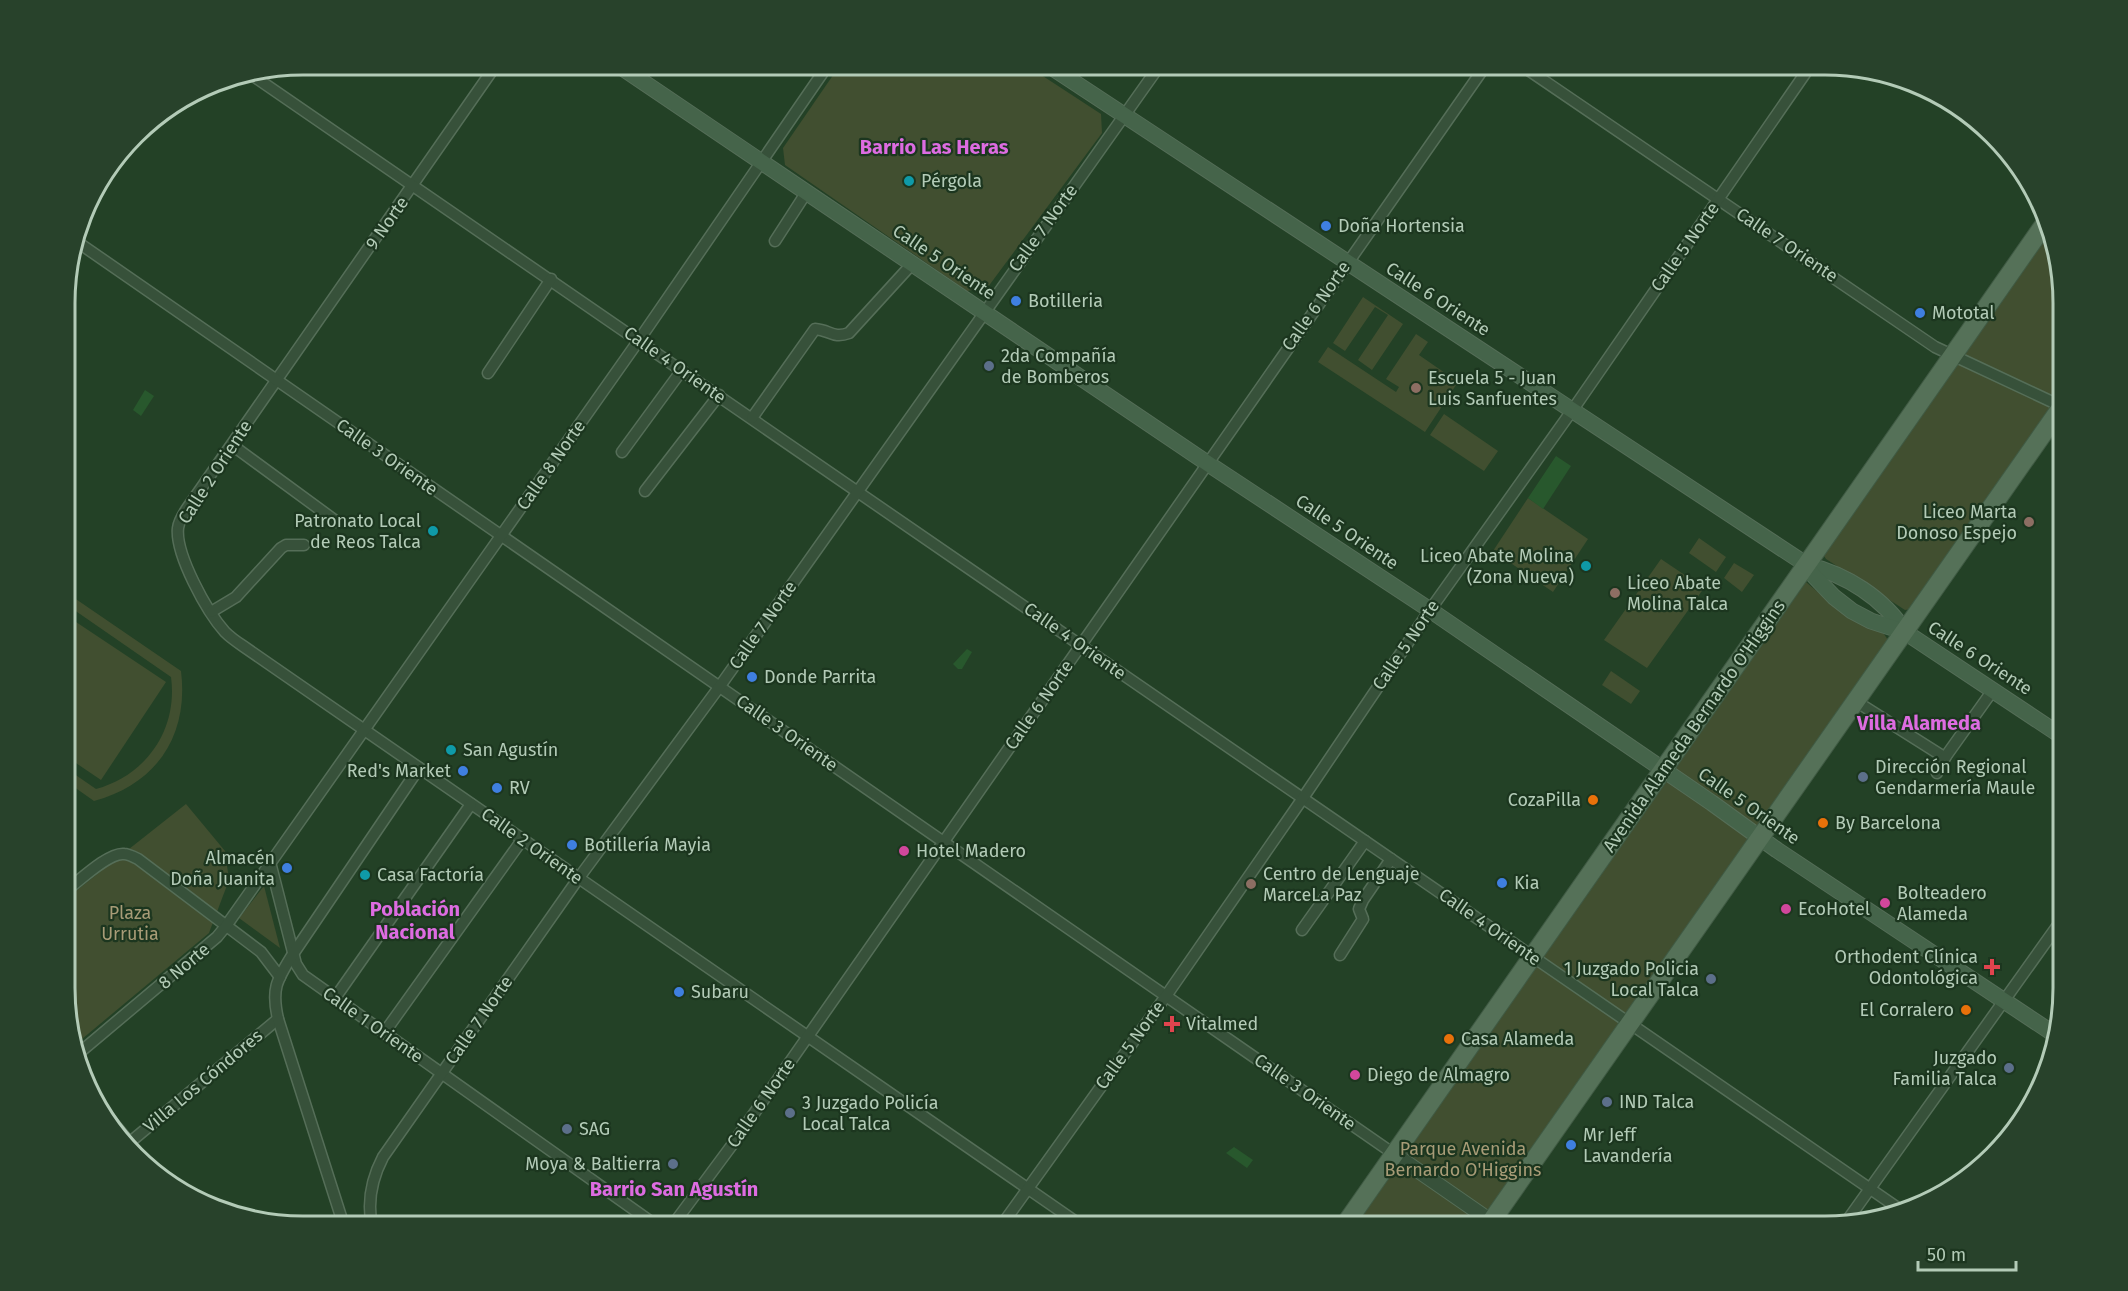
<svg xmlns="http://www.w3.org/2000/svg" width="2128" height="1291" viewBox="0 0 2128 1291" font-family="'Fira Sans',sans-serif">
	<rect width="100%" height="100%" fill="#234126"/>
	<!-- green -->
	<g fill="#414f30">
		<path d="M840,65H1026L1101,114L1102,133L988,287L967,291L785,165L783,148Z"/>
		<path d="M2047,234L2063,287V393L1911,609L1905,610L1826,559L1824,556L1825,552Z"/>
		<path d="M1363,297L1403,324L1372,370L1358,360L1388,315L1375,307L1345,351L1333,343Z"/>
		<path d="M1416,334L1428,342L1419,355L1458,382L1425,432L1318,362L1328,347L1396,392L1399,387L1386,379Z"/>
		<path d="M1444,414L1498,451L1484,471L1430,435Z"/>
		<path d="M1528,498L1588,539L1553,592L1493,551Z"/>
		<path d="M1699,538L1726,557L1716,572L1689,553Z"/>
		<path d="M1661,559L1704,588L1647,668L1604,640Z"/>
		<path d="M1734,563L1754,575L1742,592L1724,578Z"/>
		<path d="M1806,582L1840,611L1884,634L1888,640L1480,1226H1352Z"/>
		<path d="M67,593L181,671C189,735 157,784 94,801L67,782V769L96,789C147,775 178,729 171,677L67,605Z"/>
		<path d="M67,616L166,682L101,780L67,757Z"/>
		<path d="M1611,671L1640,691L1631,704L1602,685Z"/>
		<path d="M186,804L225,851L229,880L209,933L76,1044L67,1019V898Z"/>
		<path d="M264,886L280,948L239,918Z"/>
	</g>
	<!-- water -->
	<g fill="#28582d">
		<path d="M145,390L154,396L141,416L133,410Z"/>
		<path d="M1556,456L1571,466L1543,509L1528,498Z"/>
		<path d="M967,649L972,652L962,669H958L953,664Z"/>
		<path d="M1234,1147L1253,1160L1247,1168L1226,1153Z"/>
	</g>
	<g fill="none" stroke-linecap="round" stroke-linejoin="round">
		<defs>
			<g id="minor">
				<path d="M496,65L188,507C184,513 179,520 178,528C175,554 207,612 225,632C230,637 237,642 243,646L1082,1226"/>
				<path d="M1521,65L1935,347L2063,407"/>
				<path d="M252,75L1898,1208"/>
				<path d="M76,241L1394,1154"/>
				<path d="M775,241L806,193"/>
				<path d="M488,373L551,279"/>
				<path d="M752,418L815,329C830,330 833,339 849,333L912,264"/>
				<path d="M232,445L337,522"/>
				<path d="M622,452L682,370"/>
				<path d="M645,491L719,395"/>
				<path d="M211,612L236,597L281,548L286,545H304"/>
				<path d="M1857,702L1944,757L1946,756"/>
				<path d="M1937,773L1946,756L1993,690"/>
				<path d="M270,862L296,964L303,975L657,1226"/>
				<path d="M67,890C79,881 109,852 124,854C128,854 134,857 138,859L261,952L280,977"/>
				<path d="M1302,930L1365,841"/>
				<path d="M1340,955L1363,919L1359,909L1363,900L1391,859"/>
				<path d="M335,998L471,804"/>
				<path d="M384,1033L522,840"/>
				<path d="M79,1053L217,937L226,926L639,340L828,65"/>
				<path d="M100,1107L129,1142"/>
				<path d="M129,1143L278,1019"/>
				<path d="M1844,1225L2063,918"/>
				<path d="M344,1226L278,1019C271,988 277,980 293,954L419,768"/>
				<path d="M372,1226C367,1202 371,1180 383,1157L578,879L720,686L1160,65"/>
				<path d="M672,1226L732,1145L1486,65"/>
				<path d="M1001,1226L1166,996L1303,798L1430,610L1576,405L1811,65"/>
			</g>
			<path id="tertiary" d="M1394,1154L1498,1226"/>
			<g id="secondary">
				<path d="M618,65L1207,463L1430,610L1712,803L1777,850L2054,1034"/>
				<path d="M1048,65L1807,565C1845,574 1884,598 1905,632"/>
				<path d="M1807,565L1813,575L1834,597L1852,611L1871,621L1905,632L2063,737"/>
			</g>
			<g id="primary">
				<path d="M1344,1226L2044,225"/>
				<path d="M1488,1226L2063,405"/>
			</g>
		</defs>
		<!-- minor casing -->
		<use href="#minor" stroke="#556e58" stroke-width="13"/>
		<!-- tertiary casing -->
		<use href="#tertiary" stroke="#556e58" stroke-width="16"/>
		<!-- secondary casing -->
		<use href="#secondary" stroke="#556e58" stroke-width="17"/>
		<!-- primary casing -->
		<use href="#primary" stroke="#405a44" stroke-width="20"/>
		<!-- minor -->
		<use href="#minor" stroke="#37513a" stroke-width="10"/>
		<!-- tertiary -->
		<use href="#tertiary" stroke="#37513a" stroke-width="14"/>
		<!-- secondary -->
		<use href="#secondary" stroke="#45644a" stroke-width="15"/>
		<!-- primary -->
		<use href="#primary" stroke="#557158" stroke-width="18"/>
	</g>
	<!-- markers -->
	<g fill="#0f9aa8" stroke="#1c361f" stroke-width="2">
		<circle cx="909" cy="181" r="6"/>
		<circle cx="433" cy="531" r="6"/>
		<circle cx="1586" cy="566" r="6"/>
		<circle cx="451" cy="750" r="6"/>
		<circle cx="365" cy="875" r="6"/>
	</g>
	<g fill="#3f7fe0" stroke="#1c361f" stroke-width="2">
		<circle cx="1326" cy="226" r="6"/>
		<circle cx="1016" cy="301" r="6"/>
		<circle cx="1920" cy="313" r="6"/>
		<circle cx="752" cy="677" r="6"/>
		<circle cx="463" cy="771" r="6"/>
		<circle cx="497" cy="788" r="6"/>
		<circle cx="572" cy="845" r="6"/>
		<circle cx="287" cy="868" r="6"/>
		<circle cx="1502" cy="883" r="6"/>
		<circle cx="679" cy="992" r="6"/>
		<circle cx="1571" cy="1145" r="6"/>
	</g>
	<g fill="#5c6f8a" stroke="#1c361f" stroke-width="2">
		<circle cx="989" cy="366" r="6"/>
		<circle cx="1863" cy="777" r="6"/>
		<circle cx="1711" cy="979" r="6"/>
		<circle cx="2009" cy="1068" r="6"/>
		<circle cx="1607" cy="1102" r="6"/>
		<circle cx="790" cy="1113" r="6"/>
		<circle cx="567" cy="1129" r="6"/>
		<circle cx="673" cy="1164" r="6"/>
	</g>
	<g fill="#8d6e63" stroke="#1c361f" stroke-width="2">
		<circle cx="1416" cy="388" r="6"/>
		<circle cx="2029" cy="522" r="6"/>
		<circle cx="1615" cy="593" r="6"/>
		<circle cx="1251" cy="884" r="6"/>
	</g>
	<g fill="#e8710a" stroke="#1c361f" stroke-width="2">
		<circle cx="1593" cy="800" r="6"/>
		<circle cx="1823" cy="823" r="6"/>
		<circle cx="1966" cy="1010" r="6"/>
		<circle cx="1449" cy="1039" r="6"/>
	</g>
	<g fill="#d1479c" stroke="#1c361f" stroke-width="2">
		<circle cx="904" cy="851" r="6"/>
		<circle cx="1885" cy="903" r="6"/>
		<circle cx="1786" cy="909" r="6"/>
		<circle cx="1355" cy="1075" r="6"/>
	</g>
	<g fill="#e0444e" stroke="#1c361f" stroke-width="2">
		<path d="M1989 958h6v6h6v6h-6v6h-6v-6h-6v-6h6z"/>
		<path d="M1169 1015h6v6h6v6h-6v6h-6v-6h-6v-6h6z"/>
	</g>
	<g text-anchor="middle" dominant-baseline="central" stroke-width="4.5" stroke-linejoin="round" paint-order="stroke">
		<!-- poi labels -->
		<g font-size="18" fill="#b3cbb7" stroke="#1c361f" text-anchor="start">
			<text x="921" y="181">Pérgola</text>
			<text x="1338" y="226">Doña Hortensia</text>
			<text x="1028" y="301">Botilleria</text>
			<text x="1932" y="313">Mototal</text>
			<text x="1001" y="356">2da Compañía<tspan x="1001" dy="21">de Bomberos</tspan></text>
			<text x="1428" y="378">Escuela 5 - Juan<tspan x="1428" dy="21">Luis Sanfuentes</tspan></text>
			<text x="2017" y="512" text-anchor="end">Liceo Marta<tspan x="2017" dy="21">Donoso Espejo</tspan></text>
			<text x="421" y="521" text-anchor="end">Patronato Local<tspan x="421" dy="21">de Reos Talca</tspan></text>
			<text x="1574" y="556" text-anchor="end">Liceo Abate Molina<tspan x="1574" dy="21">(Zona Nueva)</tspan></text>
			<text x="1627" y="583">Liceo Abate<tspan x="1627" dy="21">Molina Talca</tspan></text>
			<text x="764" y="677">Donde Parrita</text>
			<text x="463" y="750">San Agustín</text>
			<text x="1875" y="767">Dirección Regional<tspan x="1875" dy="21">Gendarmería Maule</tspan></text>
			<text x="451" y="771" text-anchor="end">Red's Market</text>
			<text x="509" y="788">RV</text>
			<text x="1581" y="800" text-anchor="end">CozaPilla</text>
			<text x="1835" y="823">By Barcelona</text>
			<text x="584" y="845">Botillería Mayia</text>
			<text x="916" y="851">Hotel Madero</text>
			<text x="275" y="858" text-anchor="end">Almacén<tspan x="275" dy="21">Doña Juanita</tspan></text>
			<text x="1263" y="874">Centro de Lenguaje<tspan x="1263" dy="21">MarceLa Paz</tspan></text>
			<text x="377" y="875">Casa Factoría</text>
			<text x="1514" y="883">Kia</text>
			<text x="1897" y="893">Bolteadero<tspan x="1897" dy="21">Alameda</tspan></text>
			<text x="1798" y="909">EcoHotel</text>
			<text x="1978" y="957" text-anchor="end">Orthodent Clínica<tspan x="1978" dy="21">Odontológica</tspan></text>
			<text x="1699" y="969" text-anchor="end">1 Juzgado Policia<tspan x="1699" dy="21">Local Talca</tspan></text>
			<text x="691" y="992">Subaru</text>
			<text x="1954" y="1010" text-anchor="end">El Corralero</text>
			<text x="1186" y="1024">Vitalmed</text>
			<text x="1461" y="1039">Casa Alameda</text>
			<text x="1997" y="1058" text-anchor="end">Juzgado<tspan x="1997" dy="21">Familia Talca</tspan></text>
			<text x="1367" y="1075">Diego de Almagro</text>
			<text x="1619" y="1102">IND Talca</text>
			<text x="802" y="1103">3 Juzgado Policía<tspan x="802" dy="21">Local Talca</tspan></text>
			<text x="579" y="1129">SAG</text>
			<text x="1583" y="1135">Mr Jeff<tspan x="1583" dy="21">Lavandería</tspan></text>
			<text x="661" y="1164" text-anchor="end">Moya &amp; Baltierra</text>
		</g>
		<!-- street labels -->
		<g font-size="18" fill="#b3cbb7" stroke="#1c361f">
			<text transform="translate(387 223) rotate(-55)">9 Norte</text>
			<text transform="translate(1043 228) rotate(-54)">Calle 7 Norte</text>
			<text transform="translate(1787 245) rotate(34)">Calle 7 Oriente</text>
			<text transform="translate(1685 247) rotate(-55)">Calle 5 Norte</text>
			<text transform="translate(944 262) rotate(34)">Calle 5 Oriente</text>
			<text transform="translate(1438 299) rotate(33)">Calle 6 Oriente</text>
			<text transform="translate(1316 306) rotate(-55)">Calle 6 Norte</text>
			<text transform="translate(675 365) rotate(35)">Calle 4 Oriente</text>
			<text transform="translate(387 457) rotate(35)">Calle 3 Oriente</text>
			<text transform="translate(551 465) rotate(-55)">Calle 8 Norte</text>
			<text transform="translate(215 472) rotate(-57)">Calle 2 Oriente</text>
			<text transform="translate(1347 532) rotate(34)">Calle 5 Oriente</text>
			<text transform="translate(763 625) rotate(-55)">Calle 7 Norte</text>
			<text transform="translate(1075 641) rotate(35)">Calle 4 Oriente</text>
			<text transform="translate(1406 645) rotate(-56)">Calle 5 Norte</text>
			<text transform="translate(1980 658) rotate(33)">Calle 6 Oriente</text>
			<text transform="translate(1039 705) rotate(-55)">Calle 6 Norte</text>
			<text transform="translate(1694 726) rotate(-55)">Avenida Alameda Bernardo O'Higgins</text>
			<text transform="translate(787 733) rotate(35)">Calle 3 Oriente</text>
			<text transform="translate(1749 806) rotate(35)">Calle 5 Oriente</text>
			<text transform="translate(532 846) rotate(35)">Calle 2 Oriente</text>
			<text transform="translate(1490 927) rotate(35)">Calle 4 Oriente</text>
			<text transform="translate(184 966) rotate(-40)">8 Norte</text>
			<text transform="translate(479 1020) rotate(-55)">Calle 7 Norte</text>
			<text transform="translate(373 1025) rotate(35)">Calle 1 Oriente</text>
			<text transform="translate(1130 1045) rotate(-54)">Calle 5 Norte</text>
			<text transform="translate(203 1081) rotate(-40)">Villa Los Cóndores</text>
			<text transform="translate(1305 1092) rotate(35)">Calle 3 Oriente</text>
			<text transform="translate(761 1103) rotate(-55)">Calle 6 Norte</text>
		</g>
		<!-- park labels -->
		<g font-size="18" fill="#a89c77" stroke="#1c361f">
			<text x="130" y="913">Plaza<tspan x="130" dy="21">Urrutia</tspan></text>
			<text x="1463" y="1149">Parque Avenida<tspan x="1463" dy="21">Bernardo O'Higgins</tspan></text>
		</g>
		<!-- neighbourhood labels -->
		<g font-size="20" font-weight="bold" fill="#dd6ce1" stroke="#1c361f">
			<text x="934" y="147">Barrio Las Heras</text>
			<text x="1919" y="723">Villa Alameda</text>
			<text x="415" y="909">Población<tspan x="415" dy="23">Nacional</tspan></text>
			<text x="674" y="1189">Barrio San Agustín</text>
		</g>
	</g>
	<!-- crop -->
	<path d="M0 0H2128V1291H0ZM303 75H1825A228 228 0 0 1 2053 303V988A228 228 0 0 1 1825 1216H303A228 228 0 0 1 75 988V303A228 228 0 0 1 303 75Z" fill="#28422b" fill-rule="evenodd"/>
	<path fill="none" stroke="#b3cbb7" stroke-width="3" d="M303 75H1825A228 228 0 0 1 2053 303V988A228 228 0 0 1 1825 1216H303A228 228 0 0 1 75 988V303A228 228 0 0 1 303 75Z"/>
	<!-- scale -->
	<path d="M1918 1261v9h98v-9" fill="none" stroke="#b3cbb7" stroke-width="3"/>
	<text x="1927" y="1261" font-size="18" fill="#b3cbb7" stroke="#1c361f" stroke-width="4.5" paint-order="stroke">50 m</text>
</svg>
